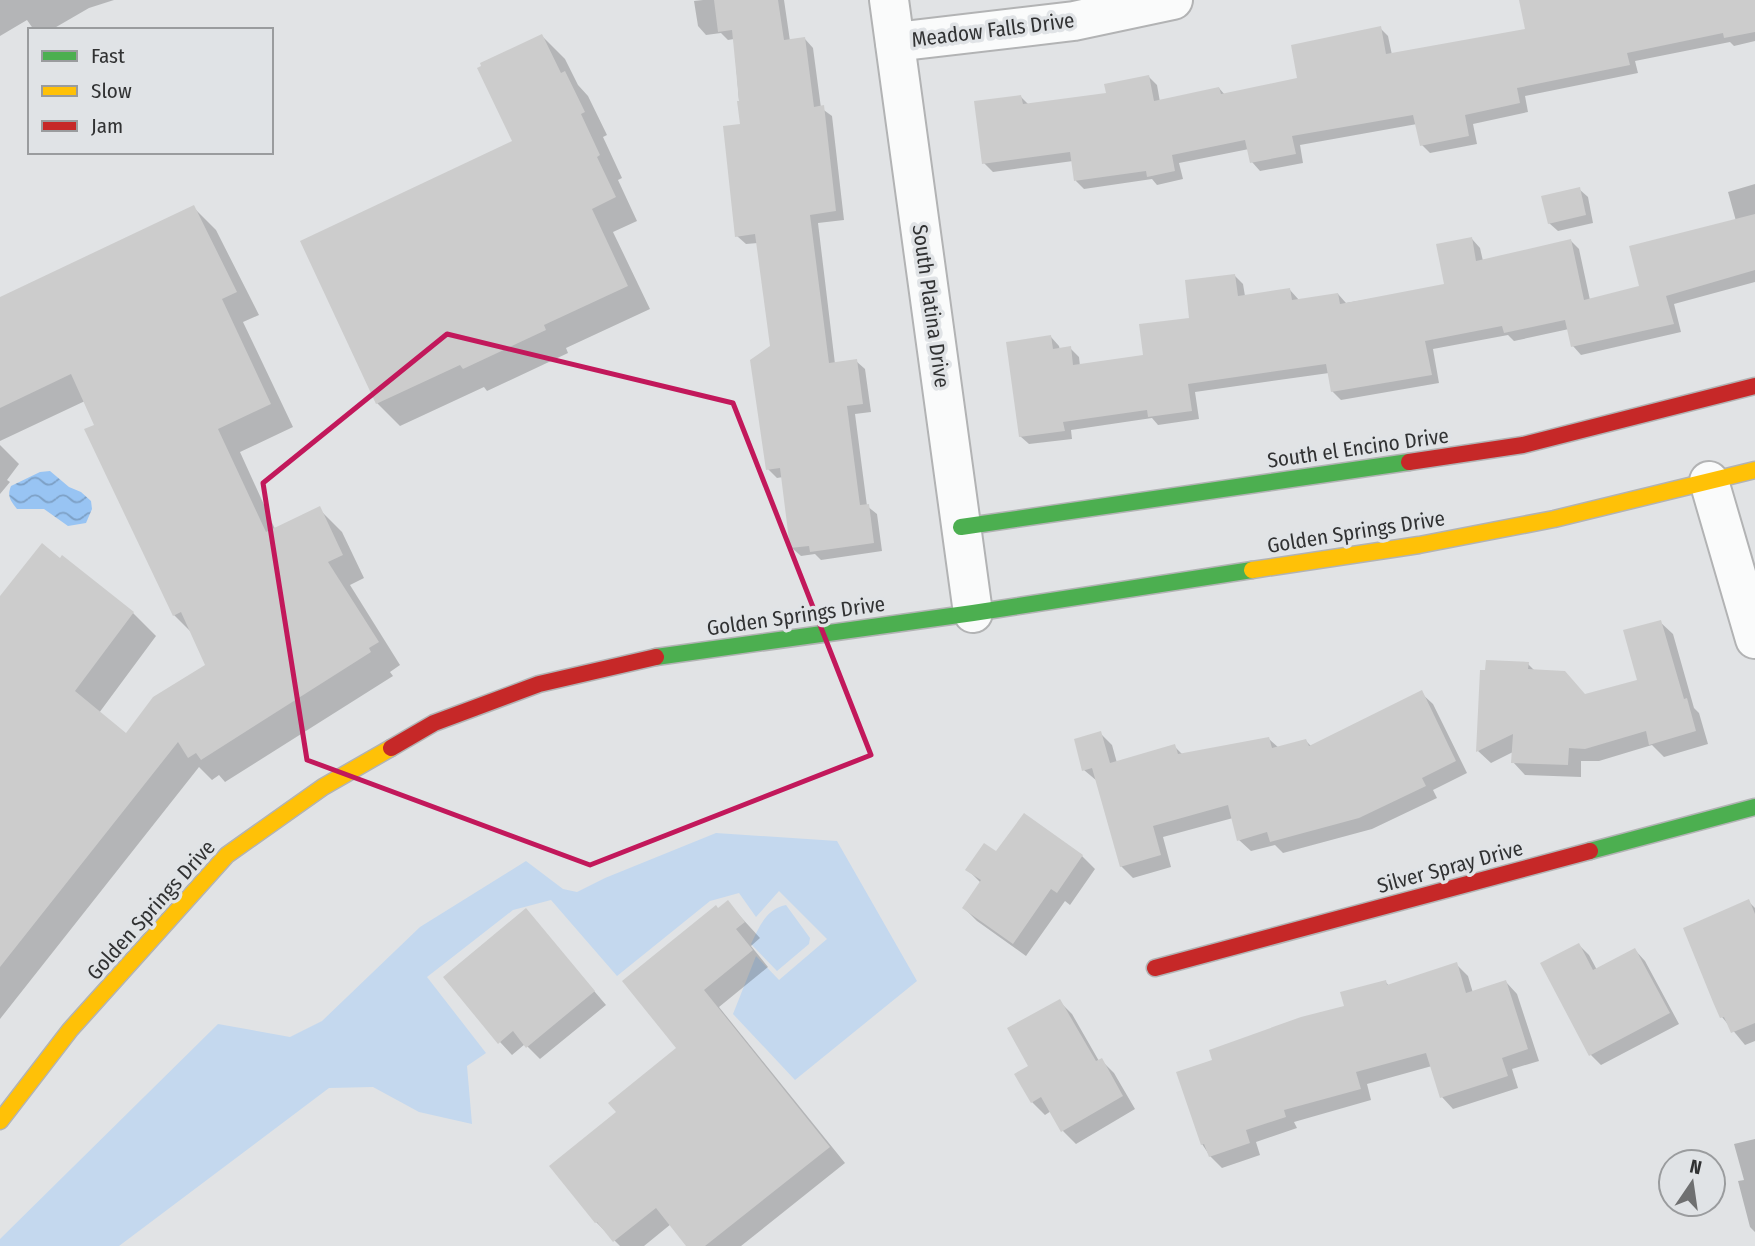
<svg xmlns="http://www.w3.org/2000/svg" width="1755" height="1246" viewBox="0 0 1755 1246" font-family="'Fira Sans Condensed',sans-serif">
	<defs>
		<pattern id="water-waves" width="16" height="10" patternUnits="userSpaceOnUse" patternTransform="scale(1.75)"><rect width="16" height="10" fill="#98c4f3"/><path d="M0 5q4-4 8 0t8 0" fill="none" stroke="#7da0c5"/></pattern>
	</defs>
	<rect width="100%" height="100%" fill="#e1e3e5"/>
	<!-- green -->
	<g fill="#c4d8ee">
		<path d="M716,833L837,841L917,981L795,1080L733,1014L756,956L779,980L827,939L779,891L756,917L739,893L710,901L617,976L551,900L513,910L427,977L486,1053L467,1066L472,1124L419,1112L373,1087L329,1088L119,1246H0V1239L218,1024L290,1037L322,1021L420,927L526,861L563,889L577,892L605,878Z"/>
		<path d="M786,905L810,938L809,944L777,971L751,944C759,927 766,909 786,905Z"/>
	</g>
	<!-- water -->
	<path fill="url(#water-waves)" d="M50,471L69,487L81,492L91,501L92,509L86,523L68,526L44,509H17C10,500 7,496 11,486L40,472Z"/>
	<!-- shadow -->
	<g fill="#0003">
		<path d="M0,0H114L89,8L51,30H34L27,20L0,36Z"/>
		<path d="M703,0H784L790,41L805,39L813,48L821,108L832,116L844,220L818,223L835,364L856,361L865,369L871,412L855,414L867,506L877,514L882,551L821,560L815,554L801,556L792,548L783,477L777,478L768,469L772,347L758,243L746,244L737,236L741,125L734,39L728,40L721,33L706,35L698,26L694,1Z"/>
		<path d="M1521,0H1755V41L1734,46L1730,42L1635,61L1638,73L1525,96L1528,112L1473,124L1477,144L1430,153L1422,145L1417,124L1300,145L1303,163L1260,171L1252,162L1249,149L1179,163L1183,179L1157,185L1152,179L1084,189L1076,181L1073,161L993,172L984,163L1021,97L1029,105L1108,94L1148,76L1157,85L1160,102L1219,88L1225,95L1300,79L1380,28L1388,36L1392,55L1527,30Z"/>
		<path d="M542,36L565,59L578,85L588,96L607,135L603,137L622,178L618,180L637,221L613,232L650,309L566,348L568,353L487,391L484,387L400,426L377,403L515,142Z"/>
		<path d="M1755,184V282L1674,304L1681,332L1581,355L1573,346L1569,329L1514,341L1508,335L1433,349L1439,383L1341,400L1332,391L1329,373L1195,392L1199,419L1158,425L1152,418L1071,430L1072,439L1029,444L1020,436L1051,337L1059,346L1060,350L1070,348L1079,357L1080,366L1145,357L1191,319L1235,276L1243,284L1245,296L1290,290L1299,300L1338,294L1346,303L1446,286L1472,239L1480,248L1483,261L1571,241L1579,249L1590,300L1642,287L1736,221L1728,192Z"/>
		<path d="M1579,189L1588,197L1593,223L1558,231L1549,223Z"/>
		<path d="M193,207L216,230L259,315L243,322L293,427L240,452L275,529L319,509L342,532L364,578L350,585L400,665L390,672L393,676L225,782L219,775L212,780L199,767L0,1019V597L133,613L156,636L99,713L126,735L207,666L193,634L174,615L85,401L0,441V299Z"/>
		<path d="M0,445L19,464L7,480L10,482L0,494Z"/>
		<path d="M1660,622L1673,634L1694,708L1699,713L1708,744L1664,757L1652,745L1599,761H1581V777L1525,775L1513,762V752L1491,763L1478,751L1528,664L1535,671L1585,696L1639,681Z"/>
		<path d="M1421,693L1433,704L1467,773L1433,790L1437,798L1372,829L1283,853L1275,845L1251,851L1239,840L1233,818L1163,837L1171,867L1133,878L1121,866L1097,781L1084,770L1100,733L1112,745L1117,763L1174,746L1183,755L1269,739L1279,748L1306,741L1311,746Z"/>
		<path d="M1024,815L1082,856L1095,869L1070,905L1065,901L1026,956L977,921L964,908L981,883L967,869L997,854Z"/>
		<path d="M1748,901L1755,908V1041L1745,1045L1722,1017Z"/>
		<path d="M728,903L760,938L751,946L768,967L719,1007L845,1163L741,1246H689L671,1224L644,1246H620L596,1222L618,1113L678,1048L719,910Z"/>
		<path d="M526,911L606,1005L540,1059L525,1044L512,1055L500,1042Z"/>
		<path d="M1579,945L1589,955L1597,970L1635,950L1645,961L1679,1024L1601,1065L1591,1055Z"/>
		<path d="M1456,964L1468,976L1473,993L1506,982L1517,994L1539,1061L1512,1069L1518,1088L1453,1109L1442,1097L1432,1066L1367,1084L1371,1100L1294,1122L1297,1128L1256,1142L1260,1155L1222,1168L1210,1156L1202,1144L1214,1061L1346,1007L1385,981L1389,986Z"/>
		<path d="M1059,1001L1072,1014L1099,1061L1101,1060L1114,1073L1135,1109L1076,1144L1063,1131L1051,1111L1045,1115L1032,1102L1031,1066Z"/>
		<path d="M1755,1139V1232L1750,1227L1738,1181L1744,1180L1734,1144Z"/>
	</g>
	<!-- building -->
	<g fill="#ccc">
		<path d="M714,0H778L784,40L805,37L814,107L824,105L836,211L810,215L829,363L857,359L863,404L847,406L860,505L869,504L874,543L810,552L809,546L790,548L780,468L766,470L750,360L770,346L755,234L735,237L723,126L740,124L737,101H739L732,30L718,32Z"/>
		<path d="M1519,0H1755V32L1724,38L1723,33L1627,53L1630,65L1517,88L1520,103L1465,115L1469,136L1420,146L1413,115L1292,136L1296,154L1250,163L1245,140L1172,155L1175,171L1147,177L1146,171L1074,181L1070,152L982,164L974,101L1021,95L1023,104L1106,93L1104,84L1149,75L1154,101L1219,87L1221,94L1297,78L1291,45L1381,26L1386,54L1525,29Z"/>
		<path d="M542,34L561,73L565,71L585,112L581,114L600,155L597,157L616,197L592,209L628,286L544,325L546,330L463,369L460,365L376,404L300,241L512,141L477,68L481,66L480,63Z"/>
		<path d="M1580,187L1586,215L1548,224L1541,196Z"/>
		<path d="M194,205L237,292L222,299L271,404L218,429L266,532L320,506L343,555L328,562L379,642L369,648L371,652L201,760L196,753L188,758L178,742L0,967V596L42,543L60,558L62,555L134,612L75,691L126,733L153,697L205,665L181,612L173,616L84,429L94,425L71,374L0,408V297Z"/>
		<path d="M1755,214V270L1666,296L1674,324L1571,347L1565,320L1504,333L1502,326L1425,341L1432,375L1331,392L1326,364L1188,384L1192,411L1148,417L1147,410L1063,422L1065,431L1019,437L1006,342L1051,335L1053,349L1071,346L1073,365L1143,355L1139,324L1189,318L1185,280L1235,274L1238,296L1290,288L1292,300L1338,293L1340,304L1444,284L1436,244L1472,237L1476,261L1571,239L1584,300L1639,286L1629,246Z"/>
		<path d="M1661,620L1684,699L1687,698L1696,731L1649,745L1646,731L1585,749L1569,748L1568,765L1511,763L1513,734L1476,752L1480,670H1485L1486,660L1529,662L1528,669L1565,671L1585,694L1637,680L1623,630Z"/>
		<path d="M1422,690L1456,761L1422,778L1426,786L1359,818L1270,842L1267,832L1237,841L1228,805L1153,826L1161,855L1120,867L1092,768L1082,771L1074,739L1101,731L1110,763L1175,744L1178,754L1269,737L1272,748L1306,739L1309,746Z"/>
		<path d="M1024,813L1083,855L1057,893L1051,889L1013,944L962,908L981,880L965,870L984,843L996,851Z"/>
		<path d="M1749,899L1755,914V1023L1731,1033L1724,1017L1720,1018L1713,1002L1683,928Z"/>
		<path d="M728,900L745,922L736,929L753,950L704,990L830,1147L705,1246H686L656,1208L613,1242L597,1222L595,1223L549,1166L616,1112L608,1103L676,1048L622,981L716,905L718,908Z"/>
		<path d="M526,908L595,991L526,1048L513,1031L498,1044L443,977Z"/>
		<path d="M1579,943L1593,970L1635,948L1670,1013L1589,1056L1540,963Z"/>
		<path d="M1457,962L1466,993L1506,980L1528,1049L1502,1058L1508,1076L1440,1098L1426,1053L1356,1072L1361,1089L1284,1110L1286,1117L1246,1130L1250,1143L1209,1157L1204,1144L1201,1145L1176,1072L1212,1060L1209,1050L1301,1017L1344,1006L1340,992L1386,980L1387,985Z"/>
		<path d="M1060,999L1096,1061L1102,1058L1123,1096L1061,1132L1041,1097L1031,1103L1014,1074L1028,1066L1007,1028Z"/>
	</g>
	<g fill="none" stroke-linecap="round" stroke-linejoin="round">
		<defs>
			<g id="street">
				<path d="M889,0L973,613"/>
				<path d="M895,42L1074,21L1173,0"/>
				<path d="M1709,481L1755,639"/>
			</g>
			<g id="fast">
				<path d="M961,527L1409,462"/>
				<path d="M656,657L973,613L1252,570"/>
				<path d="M1590,851L1755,807"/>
			</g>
			<g id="slow">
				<path d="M1252,570L1419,545L1554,519L1755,470"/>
				<path d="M0,1121L70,1030L227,855L323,787L391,748"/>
			</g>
			<g id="jam">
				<path d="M1409,462L1523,445L1755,386"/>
				<path d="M391,748L434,723L539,684L656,657"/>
				<path d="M1155,968L1590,851"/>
			</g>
		</defs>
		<!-- street casing -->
		<use href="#street" stroke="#b2b3b4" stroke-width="42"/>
		<!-- fast casing -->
		<use href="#fast" stroke="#b2b3b4" stroke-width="19"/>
		<!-- slow casing -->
		<use href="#slow" stroke="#b2b3b4" stroke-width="19"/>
		<!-- jam casing -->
		<use href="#jam" stroke="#b2b3b4" stroke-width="19"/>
		<!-- street -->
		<use href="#street" stroke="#fafbfb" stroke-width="38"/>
		<!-- fast -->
		<use href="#fast" stroke="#4caf50" stroke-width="16"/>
		<!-- slow -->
		<use href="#slow" stroke="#ffc107" stroke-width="16"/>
		<!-- jam -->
		<use href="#jam" stroke="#c62828" stroke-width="16"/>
	</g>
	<!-- marked area -->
	<path fill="none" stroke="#c2185b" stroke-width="5" stroke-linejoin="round" d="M447,334L733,403L871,755L590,865L307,760L263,483Z"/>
	<g text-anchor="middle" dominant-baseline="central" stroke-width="7" stroke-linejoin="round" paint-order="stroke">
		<!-- street labels -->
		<g font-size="21" fill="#313233" stroke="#e0e3e6">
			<text transform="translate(993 30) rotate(-7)">Meadow Falls Drive</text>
			<text transform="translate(931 306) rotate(82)">South Platina Drive</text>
			<text transform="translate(1358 448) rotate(-8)">South el Encino Drive</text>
			<text transform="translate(1356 532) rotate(-9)">Golden Springs Drive</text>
			<text transform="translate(796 616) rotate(-8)">Golden Springs Drive</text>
			<text transform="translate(1450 867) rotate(-15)">Silver Spray Drive</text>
			<text transform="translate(151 910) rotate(-48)">Golden Springs Drive</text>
		</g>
	</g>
	<!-- legend -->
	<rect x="28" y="28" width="245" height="126" fill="#e0e3e6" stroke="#9a9c9e" stroke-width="2"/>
	<rect x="42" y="51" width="35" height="10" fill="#4caf50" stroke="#9a9c9e" stroke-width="2"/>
	<text x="91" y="63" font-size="21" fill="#313233">Fast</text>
	<rect x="42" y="86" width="35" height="10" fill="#ffc107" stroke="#9a9c9e" stroke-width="2"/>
	<text x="91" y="98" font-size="21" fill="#313233">Slow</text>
	<rect x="42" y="121" width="35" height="10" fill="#c62828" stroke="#9a9c9e" stroke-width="2"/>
	<text x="91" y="133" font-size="21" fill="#313233">Jam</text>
	<!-- north arrow -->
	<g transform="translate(1692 1183) rotate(13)"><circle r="33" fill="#e0e3e6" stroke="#9a9c9e" stroke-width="2"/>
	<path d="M0-5L12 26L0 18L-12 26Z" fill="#6f7071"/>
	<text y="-10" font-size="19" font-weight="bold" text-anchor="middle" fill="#313233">N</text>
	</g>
</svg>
